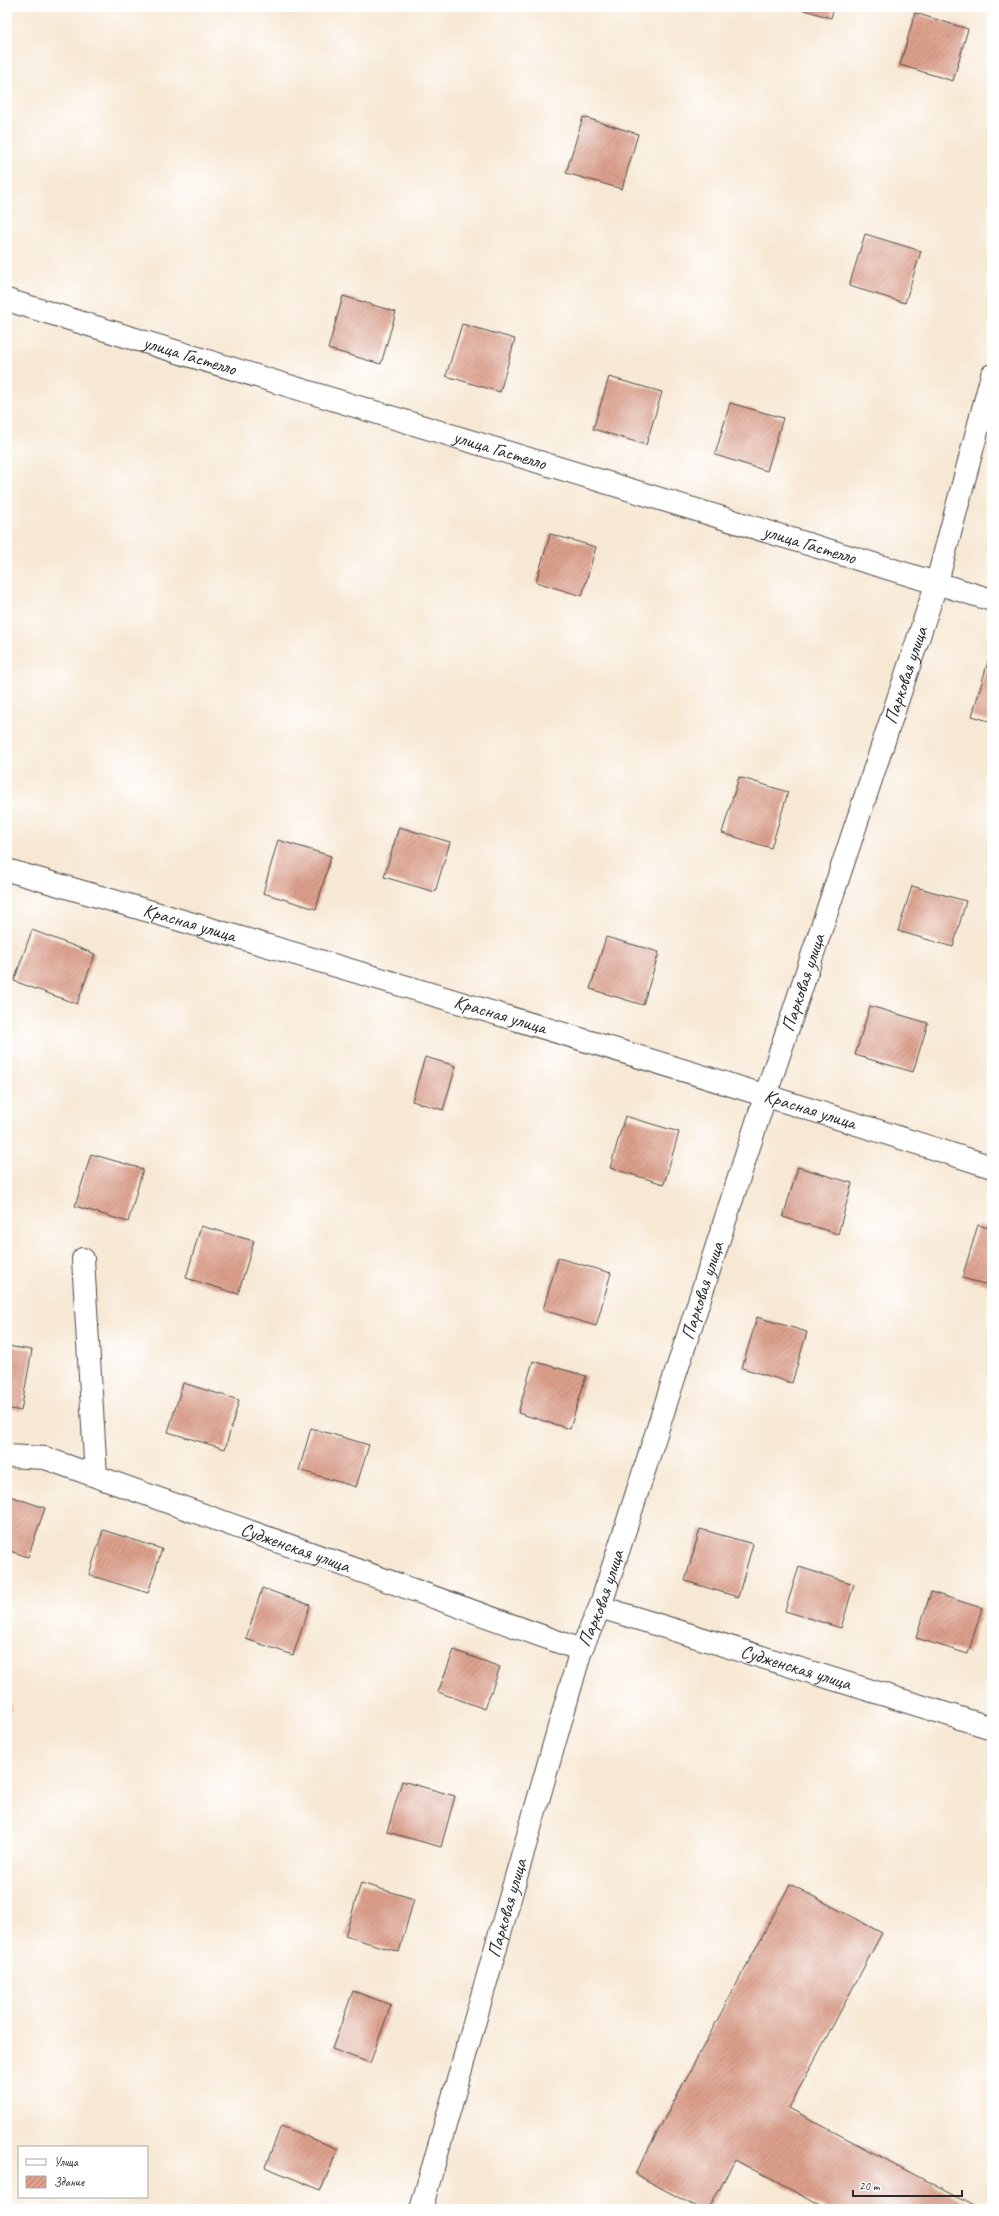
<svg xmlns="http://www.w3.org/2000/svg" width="999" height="2216" viewBox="0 0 999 2216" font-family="Caveat,sans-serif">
	<defs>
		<pattern id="building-hatch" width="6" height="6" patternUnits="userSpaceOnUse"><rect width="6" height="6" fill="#dda08c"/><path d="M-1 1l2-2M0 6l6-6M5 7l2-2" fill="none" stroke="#b38373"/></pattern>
	</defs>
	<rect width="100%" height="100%" fill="#fff"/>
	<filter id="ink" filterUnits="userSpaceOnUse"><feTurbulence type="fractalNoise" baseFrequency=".025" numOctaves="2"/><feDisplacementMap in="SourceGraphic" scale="8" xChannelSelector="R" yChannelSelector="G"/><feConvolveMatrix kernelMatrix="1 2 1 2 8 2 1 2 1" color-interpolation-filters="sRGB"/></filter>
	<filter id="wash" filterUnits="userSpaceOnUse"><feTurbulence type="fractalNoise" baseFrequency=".012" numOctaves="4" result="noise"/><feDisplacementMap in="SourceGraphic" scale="16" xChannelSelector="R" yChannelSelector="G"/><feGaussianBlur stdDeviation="0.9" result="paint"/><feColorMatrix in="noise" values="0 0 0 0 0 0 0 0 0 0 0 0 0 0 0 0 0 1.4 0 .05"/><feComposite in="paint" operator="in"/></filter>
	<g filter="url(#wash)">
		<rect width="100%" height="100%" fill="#f7e8d4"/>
		<g id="blocks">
			<!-- building -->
			<g fill="url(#building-hatch)">
				<path d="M794,7H834L831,18Z"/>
				<path d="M915,13L968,29L953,81L900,65Z"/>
				<path d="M583,117L638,134L622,189L566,173Z"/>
				<path d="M865,234L921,251L905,303L849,286Z"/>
				<path d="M343,296L396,312L381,364L328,349Z"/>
				<path d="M462,324L515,339L500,392L446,376Z"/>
				<path d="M609,377L662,392L646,445L593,429Z"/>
				<path d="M730,403L783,418L767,471L715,455Z"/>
				<path d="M550,534L596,547L582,596L536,582Z"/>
				<path d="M989,658L992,659V722L972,716Z"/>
				<path d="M7,745L10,746L7,756Z"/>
				<path d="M739,777L788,792L771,848L722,833Z"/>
				<path d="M399,827L450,842L435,892L384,877Z"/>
				<path d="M278,840L331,856L316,909L263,893Z"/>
				<path d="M912,886L966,901L953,947L898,931Z"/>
				<path d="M32,930L95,954L77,1004L14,981Z"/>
				<path d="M606,937L659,952L643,1005L590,989Z"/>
				<path d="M870,1006L928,1023L913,1072L855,1055Z"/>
				<path d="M425,1057L456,1066L443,1110L412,1101Z"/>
				<path d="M625,1116L679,1132L664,1184L610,1168Z"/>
				<path d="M91,1154L143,1169L128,1222L75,1206Z"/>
				<path d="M798,1167L852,1183L838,1234L783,1217Z"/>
				<path d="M978,1225L992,1229V1286L962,1278Z"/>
				<path d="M201,1226L254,1241L238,1294L186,1278Z"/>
				<path d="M558,1258L611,1273L596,1326L543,1310Z"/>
				<path d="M757,1317L807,1332L792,1383L742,1368Z"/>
				<path d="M7,1346L32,1350L21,1411L7,1408Z"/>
				<path d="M533,1361L586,1376L570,1429L518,1413Z"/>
				<path d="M183,1383L239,1400L225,1449L168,1432Z"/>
				<path d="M311,1428L369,1445L356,1487L299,1470Z"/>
				<path d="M7,1495L45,1508L28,1557L7,1550Z"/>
				<path d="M700,1529L753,1544L738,1597L685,1581Z"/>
				<path d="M103,1530L162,1549L148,1593L89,1575Z"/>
				<path d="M799,1567L854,1584L841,1628L785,1611Z"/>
				<path d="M262,1588L310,1605L293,1655L246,1639Z"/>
				<path d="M931,1592L982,1608L968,1654L916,1638Z"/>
				<path d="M454,1650L500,1667L485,1709L438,1692Z"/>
				<path d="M7,1704L12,1707L7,1717Z"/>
				<path d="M402,1781L455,1796L441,1847L387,1832Z"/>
				<path d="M361,1883L414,1899L399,1952L345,1936Z"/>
				<path d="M790,1884L882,1933L789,2108L979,2209H827L735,2160L709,2209H700L635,2174Z"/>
				<path d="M353,1991L391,2005L370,2063L332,2049Z"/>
				<path d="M281,2126L338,2149L321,2190L265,2167Z"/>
			</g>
		</g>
	</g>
	<g filter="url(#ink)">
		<use href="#blocks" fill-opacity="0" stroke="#4a4744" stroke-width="1"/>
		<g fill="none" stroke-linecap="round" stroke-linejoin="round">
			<defs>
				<g id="minor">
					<path id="s1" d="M7,300L992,600"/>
					<path id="s2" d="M7,870C337,965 665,1062 992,1167"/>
					<path d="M83,1259L96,1476"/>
					<path id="s3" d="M7,1456L45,1458L581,1650"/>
					<path id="s4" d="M600,1607L992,1728"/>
					<path id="s5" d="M421,2209L581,1650L600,1607L766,1094L937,582L992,375"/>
				</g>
			</defs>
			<!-- minor casing -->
			<use href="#minor" stroke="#4a4744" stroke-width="24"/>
			<!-- minor -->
			<use href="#minor" stroke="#fff" stroke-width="22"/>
		</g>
	</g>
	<g text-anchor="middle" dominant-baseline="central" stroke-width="3.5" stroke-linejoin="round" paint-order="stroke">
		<!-- street labels -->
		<g font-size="19" fill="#2b2b2b" stroke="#fff">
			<text stroke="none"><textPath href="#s1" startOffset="191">улица Гастелло</textPath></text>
			<text stroke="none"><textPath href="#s1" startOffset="515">улица Гастелло</textPath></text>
			<text stroke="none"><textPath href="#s1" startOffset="839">улица Гастелло</textPath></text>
			<text stroke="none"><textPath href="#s5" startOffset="1609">Парковая улица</textPath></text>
			<text stroke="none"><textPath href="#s2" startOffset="190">Красная улица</textPath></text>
			<text stroke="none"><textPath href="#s5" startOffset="1285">Парковая улица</textPath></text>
			<text stroke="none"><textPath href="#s2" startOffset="514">Красная улица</textPath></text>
			<text stroke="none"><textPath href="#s2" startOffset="838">Красная улица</textPath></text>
			<text stroke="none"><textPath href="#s5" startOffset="961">Парковая улица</textPath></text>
			<text stroke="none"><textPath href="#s3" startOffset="304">Судженская улица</textPath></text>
			<text stroke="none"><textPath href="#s5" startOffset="637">Парковая улица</textPath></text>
			<text stroke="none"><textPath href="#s4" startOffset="205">Судженская улица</textPath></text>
			<text stroke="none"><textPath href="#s5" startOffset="313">Парковая улица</textPath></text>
		</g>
	</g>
	<!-- margin -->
	<rect width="999" height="2216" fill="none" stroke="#fff" stroke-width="24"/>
	<!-- legend -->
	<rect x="18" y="2146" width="130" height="52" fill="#ffffff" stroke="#aaaaaa"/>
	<rect x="26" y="2159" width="20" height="6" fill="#ffffff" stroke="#aaaaaa"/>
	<text x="54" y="2166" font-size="12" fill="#2b2b2b">Улица</text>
	<rect x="26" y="2176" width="20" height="12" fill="url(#building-hatch)" stroke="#aaaaaa"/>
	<text x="54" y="2186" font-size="12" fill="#2b2b2b">Здание</text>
	<!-- scale -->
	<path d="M853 2190v6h109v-6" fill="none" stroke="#2b2b2b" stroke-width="2"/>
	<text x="859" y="2190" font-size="12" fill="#2b2b2b" stroke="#ffffff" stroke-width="3" paint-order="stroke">20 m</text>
</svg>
